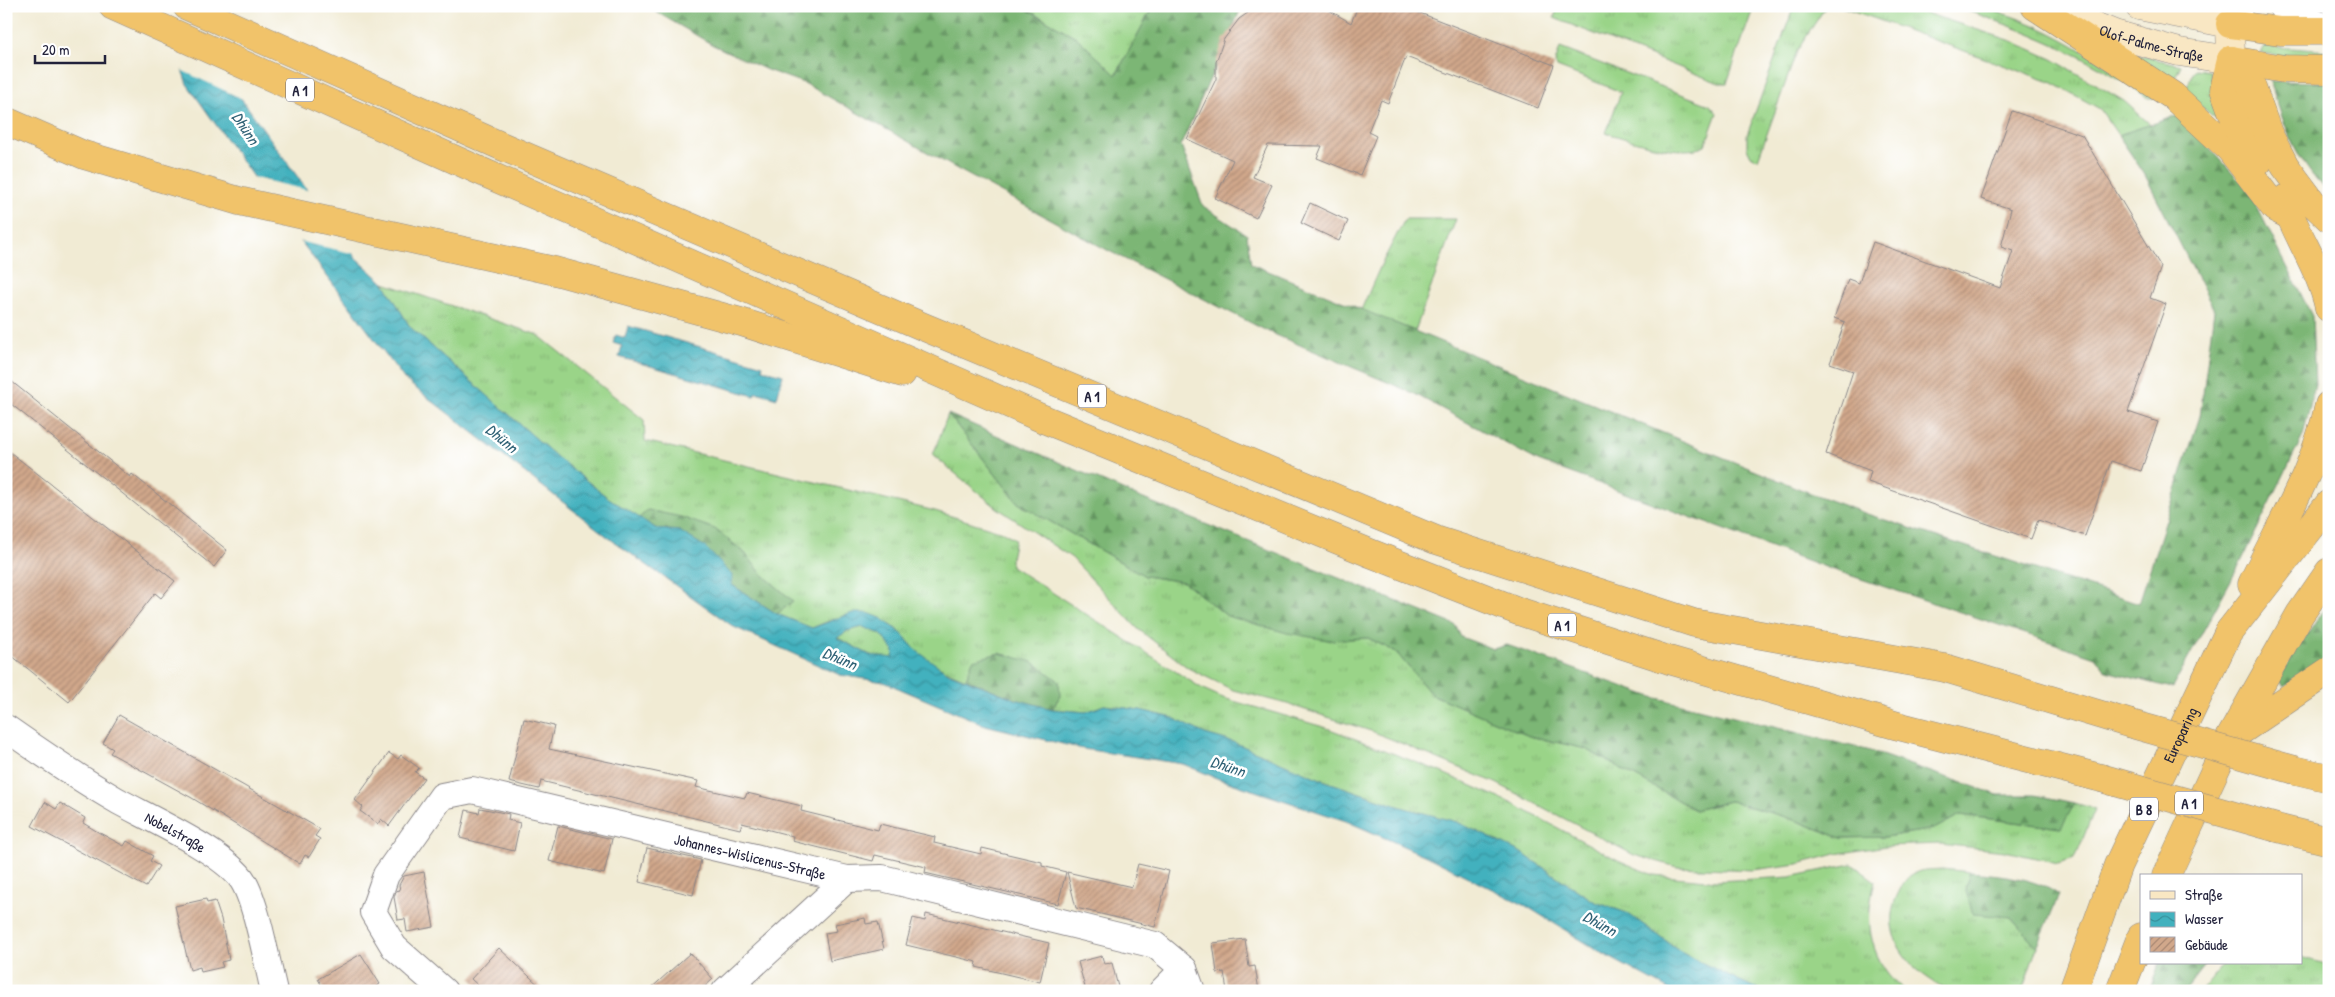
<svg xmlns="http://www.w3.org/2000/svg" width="2335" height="997" viewBox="0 0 2335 997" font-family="'Patrick Hand',sans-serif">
	<defs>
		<pattern id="grass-tufts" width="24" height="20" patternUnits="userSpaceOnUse" patternTransform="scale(1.25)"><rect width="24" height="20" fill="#9ad488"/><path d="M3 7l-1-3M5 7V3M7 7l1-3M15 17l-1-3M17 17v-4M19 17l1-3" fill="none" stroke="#84b676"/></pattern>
		<pattern id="forest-firs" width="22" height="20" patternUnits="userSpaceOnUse" patternTransform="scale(1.25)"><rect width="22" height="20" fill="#7bb674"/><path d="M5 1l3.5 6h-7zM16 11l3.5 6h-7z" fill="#649460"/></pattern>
		<pattern id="water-waves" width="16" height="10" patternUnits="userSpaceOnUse" patternTransform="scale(1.25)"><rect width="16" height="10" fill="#42b1be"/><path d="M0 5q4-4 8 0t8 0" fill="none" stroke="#37909c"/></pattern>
		<pattern id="building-hatch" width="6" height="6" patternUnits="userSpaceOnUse" patternTransform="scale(1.25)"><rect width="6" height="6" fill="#d1a88b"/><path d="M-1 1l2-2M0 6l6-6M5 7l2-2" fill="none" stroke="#a98873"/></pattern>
	</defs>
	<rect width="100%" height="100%" fill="#fff"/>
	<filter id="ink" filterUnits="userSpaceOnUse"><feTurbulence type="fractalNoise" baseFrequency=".02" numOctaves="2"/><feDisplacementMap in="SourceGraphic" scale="10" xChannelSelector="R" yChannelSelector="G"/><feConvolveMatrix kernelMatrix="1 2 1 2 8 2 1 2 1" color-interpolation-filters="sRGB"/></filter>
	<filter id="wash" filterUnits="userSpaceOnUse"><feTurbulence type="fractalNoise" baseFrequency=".0096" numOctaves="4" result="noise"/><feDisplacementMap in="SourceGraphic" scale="20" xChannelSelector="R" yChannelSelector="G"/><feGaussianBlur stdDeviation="1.12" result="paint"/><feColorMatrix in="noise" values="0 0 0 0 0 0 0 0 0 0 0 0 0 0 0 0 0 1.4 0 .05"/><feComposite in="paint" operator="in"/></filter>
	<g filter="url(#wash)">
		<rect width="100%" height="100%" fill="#f1ebd4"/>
		<!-- grass -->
		<g fill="url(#grass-tufts)" stroke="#5e7b62">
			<path d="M1021,6H1153L1116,75L1076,37Z"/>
			<path d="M1558,6H1754L1727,83H1719L1554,18Z"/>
			<path d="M1794,6H1826L1797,51L1758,159L1751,156L1747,148V135Z"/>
			<path d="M1840,6H1904L2012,41L2052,59L2124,101L2151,125L2118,135L2100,109L2053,83Z"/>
			<path d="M1953,6C2029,6 2096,61 2158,98H2148C2088,55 2023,29 1953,6Z"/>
			<path d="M2264,46L2329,51V61L2260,53Z"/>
			<path d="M1560,48L1710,105L1717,113L1705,146C1681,158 1632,140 1606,133L1621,92L1557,67L1555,63Z"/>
			<path d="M2133,54L2181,65L2172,83Z"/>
			<path d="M2195,69L2210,71L2215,93L2227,128L2184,92Z"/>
			<path d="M1405,219H1456L1415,331L1361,310L1381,265Z"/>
			<path d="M384,283L538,335L644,420L645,441L935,511L1003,532L1015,539L1011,558V566L1203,689L1223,698L1327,728L1436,770L1515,805L1618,860L1653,875L1717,881L1790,877L1852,864L1875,881C1863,923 1870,964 1906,991H1761L1686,955L1627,913L1595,902L1520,852L1457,822L1401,807L1325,781L1233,742L1205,734L1173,718L1140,710L1104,705L1086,712L1052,709L1060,696L973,660L966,679C949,672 930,663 916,651C910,645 906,638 901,633C871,605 846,613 812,628L777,614L793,601L762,574L743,551L648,510L639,518L607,497L558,458L410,327Z"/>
			<path d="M948,414L1018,503L1145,576L1184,582L1227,616L1328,640L1368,638L1396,652L1431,694L1529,736L1586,749L1695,810L1730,801L1792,819L1841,838L1885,837L1934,829L1960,815L2060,828L2075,803L2095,809L2075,858L2058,863L2005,851L1940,844L1886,846L1836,854L1798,864L1753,870L1677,867L1634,855L1496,783L1374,732L1287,704L1233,690L1188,668L1138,629L1072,558L996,507L933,455Z"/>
			<path d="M863,627L881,634L894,651L893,659L870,655L836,637L847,631Z"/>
			<path d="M1942,869L1970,872L1965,888L2011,917L2037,947L2022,991C2006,991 1962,995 1950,990C1913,975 1878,937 1897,896C1902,886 1905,877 1915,873C1922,869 1933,870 1942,869Z"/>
			<path d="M2301,957L2329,965V991H2201L2224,963H2301Z"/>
		</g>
		<!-- forest -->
		<g fill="url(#forest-firs)" stroke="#4e6c58">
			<path d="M646,6H1021L1076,37L1116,75L1153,6H1242L1181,145L1203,206L1247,235L1251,264L1800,489L1867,514L2139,603L2200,416L2214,310L2145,175L2118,135L2179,115L2248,189L2312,316L2315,384L2303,436L2242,560L2172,688L2106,671L2095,657L1828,568L1538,461L1413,393L1269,332L1109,251L959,170L806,84L767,70L713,45Z"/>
			<path d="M2270,81L2329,82V194C2294,158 2285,127 2270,81Z"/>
			<path d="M948,414L1141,498L1455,625L1461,637L1493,649L1507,645L1649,696L1867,750L1998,795H2035L2075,803L2061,828L1960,815L1934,829L1885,837L1841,838L1792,819L1730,801L1695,810L1586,749L1529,736L1431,694L1396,652L1368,638L1328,640L1287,633L1227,616L1184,582L1145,576L1018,503Z"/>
			<path d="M648,510L681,517L715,529L743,551L762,574L793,601L777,614L732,585L679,531L657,529L639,518Z"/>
			<path d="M2329,603V658L2284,687L2279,679L2293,655Z"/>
			<path d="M999,653L1033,662L1059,681L1060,696L1052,709L1015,699L966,679L973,660Z"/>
			<path d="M1970,872C2000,875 2034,877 2059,895L2037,947L2011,917L1973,914L1965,888Z"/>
			<path d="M2160,963H2207L2185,991H2149Z"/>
		</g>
		<!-- water -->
		<g fill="url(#water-waves)" stroke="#326a7c" fill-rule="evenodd">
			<path d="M160,6L238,94L356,258L384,283L410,327L558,458L607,497L657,529L679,531L704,546L732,575V585L777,614L812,628L852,613H868L881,618L901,633L917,651L947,672L1015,699L1052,709L1086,712L1104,705L1140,710L1173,718L1205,734L1233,742L1325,781L1401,807L1457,822L1520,852L1595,902L1627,913L1686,955L1761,991H1672L1607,956L1526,906L1426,856L1346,821L1219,779L1183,764L1083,749L985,725L884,682L840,675L734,627L613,541L405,380L263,191L187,84ZM863,627L881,634L894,651L893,658L870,655L837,638L847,631Z"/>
			<path d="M628,326L763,365L762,369L783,375L777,398L756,392L754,396L619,357L622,346L613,343L616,335L625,338Z"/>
		</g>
		<!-- pier -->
		<g fill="#f1ebd4">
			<path d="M158,6H194L208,36L245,100L179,69Z"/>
			<path d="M250,177L311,191L356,254L298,241Z"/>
		</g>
		<g id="blocks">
			<!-- building -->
			<g fill="url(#building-hatch)">
				<path d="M1258,6H1322L1351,23L1358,6H1402L1554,65L1538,108L1406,57L1388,103L1381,100L1368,132L1376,136L1360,175L1317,158L1322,146L1268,145L1253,177L1272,185L1256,218L1215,198L1233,160L1187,139L1216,79V62L1224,39L1239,19Z"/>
				<path d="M2012,111L2082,135L2161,267L2150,298L2166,304L2128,412L2158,422L2141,471L2111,461L2085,536L2038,520L2031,539L1868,482L1871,471L1826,454L1853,371L1830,363L1845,322L1834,318L1848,279L1859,283L1873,242L2000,288L2013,251L2001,247L2011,209L1981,199Z"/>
				<path d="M1310,203L1348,221L1339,241L1301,223Z"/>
				<path d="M6,377L130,477L132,474L227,550L214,567L6,400Z"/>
				<path d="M6,449L175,581L161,598L155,593L69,702L6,651Z"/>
				<path d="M119,715L320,829L315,836L320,839L309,857L305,855L300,864L192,798L110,753L113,749L103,743Z"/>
				<path d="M524,719L554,726L549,749L698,781L696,787L745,798L747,793L802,806L801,811L878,830L880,824L935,837L934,843L981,854L982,848L1042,862V866L1066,872L1058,904L925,873L926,867L875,855L873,861L792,841L793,836L742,823L740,829L541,781L539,789L509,782Z"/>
				<path d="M389,753L398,759L401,755L419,768L415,772L424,778L389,826L381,819L378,824L360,811L363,807L355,800Z"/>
				<path d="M45,802L56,809L60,803L85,818L83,823L98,832L124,846L127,841L153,856L150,861L159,866L146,887L32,826Z"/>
				<path d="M480,808L509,814L508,820L520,823L514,851L460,838L466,810L479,813Z"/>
				<path d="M558,826L612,839L604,874L549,861Z"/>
				<path d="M647,848L701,860L693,895L639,882Z"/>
				<path d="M1138,864L1169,871L1155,927L1076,908L1067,872L1132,887Z"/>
				<path d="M424,872L434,927L407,932L405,919L398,920L394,897L396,891L400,890L399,885L404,876Z"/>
				<path d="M206,899L207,903L215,901L221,919L229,960L221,962L223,967L201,972L200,967L190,970L175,906Z"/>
				<path d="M926,914L1049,943L1040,982L976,967L977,962L906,945L913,918L925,921Z"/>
				<path d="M865,918L866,924L878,922L884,949L830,961L825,933L837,931L835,924Z"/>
				<path d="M1245,939L1249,967L1255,966L1259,991H1227L1224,972L1217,973L1213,943Z"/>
				<path d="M499,948L545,991H484L471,979Z"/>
				<path d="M690,953L713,979L700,991H648Z"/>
				<path d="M361,954L380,984L369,991H325L318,979Z"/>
				<path d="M1102,956L1104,964L1112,963L1119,991H1086L1078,962Z"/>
			</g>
		</g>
	</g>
	<g filter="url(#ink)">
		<use href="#blocks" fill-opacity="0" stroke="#8a8688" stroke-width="1"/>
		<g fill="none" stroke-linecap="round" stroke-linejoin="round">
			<defs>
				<g id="minor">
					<path id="s1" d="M6,728C43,754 80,779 118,801C151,819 219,850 241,878C256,898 267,964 274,991"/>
					<path id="s2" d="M444,991L394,947L373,912L386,875L442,796L472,790L847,879L882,878L1155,945L1184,969L1192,991"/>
					<path d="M725,991L847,879"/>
					<path d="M1162,991L1184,969"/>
				</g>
				<g id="tertiary">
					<path d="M2219,6L2230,24L2240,6"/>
					<path d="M2282,6L2294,14L2329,30"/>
				</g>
				<g id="secondary">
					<path id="s3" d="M2048,7L2114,34L2179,52L2231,60L2230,24L2139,6"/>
				</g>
				<g id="trunk">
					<path d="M2035,6L2173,96L2230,149L2275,208L2291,216"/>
					<path d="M2230,24L2280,31H2329"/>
					<path d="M2231,60L2224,89L2241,136L2258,162"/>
					<path d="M2231,60L2247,74L2268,133L2285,166L2312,202L2329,218"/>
					<path d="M2231,60L2284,69L2329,70"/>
					<path d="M2285,199C2288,205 2288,211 2291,217C2304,248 2322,275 2329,308"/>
					<path d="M2252,584C2280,525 2315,470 2329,405"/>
					<path d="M2236,734L2329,671"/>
					<path d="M2166,876L2230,738L2300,614L2329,572"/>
					<path id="s4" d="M2073,991L2118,865L2228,633L2329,504"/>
					<path d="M2120,991L2141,937"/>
				</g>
				<g id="motorway">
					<path d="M113,6L487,174L1041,418L1370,553L1518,611L1669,660L1898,726L2101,778"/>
					<path d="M187,6L499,145L924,327L1436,540L1694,623L1945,668L2128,723"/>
					<path d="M6,121L84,155L239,201L555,271L741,322L902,373"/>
					<path d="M2295,770L2329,778"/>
					<path d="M2277,828L2329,841"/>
				</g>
			</defs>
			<!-- minor casing -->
			<use href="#minor" stroke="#8a8688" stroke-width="28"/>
			<!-- tertiary casing -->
			<use href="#tertiary" stroke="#8a8688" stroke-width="29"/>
			<!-- secondary casing -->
			<use href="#secondary" stroke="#8a8688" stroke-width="29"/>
			<!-- trunk casing -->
			<use href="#trunk" stroke="#8a8688" stroke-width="29"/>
			<!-- motorway casing -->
			<use href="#motorway" stroke="#8a8688" stroke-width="29"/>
			<!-- minor -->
			<use href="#minor" stroke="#fff" stroke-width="26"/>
			<!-- tertiary -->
			<use href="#tertiary" stroke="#fff" stroke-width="28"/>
			<!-- secondary -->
			<use href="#secondary" stroke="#f9e7c3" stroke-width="28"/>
			<!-- trunk -->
			<use href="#trunk" stroke="#f1c36a" stroke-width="28"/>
			<!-- motorway -->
			<use href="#motorway" stroke="#f1c36a" stroke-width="28"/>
			<defs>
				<g id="motorway-bridge">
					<path d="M2128,723L2295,770"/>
					<path d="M2101,778L2277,828"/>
				</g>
			</defs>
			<!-- motorway-bridge casing -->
			<use href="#motorway-bridge" stroke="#8a8688" stroke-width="29" stroke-linecap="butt"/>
			<!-- motorway-bridge -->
			<use href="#motorway-bridge" stroke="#f1c36a" stroke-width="28"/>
		</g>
	</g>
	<g text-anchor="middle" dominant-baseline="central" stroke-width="5" stroke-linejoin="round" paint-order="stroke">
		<!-- shield labels -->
		<g fill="#fff" stroke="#646476" stroke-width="1">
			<rect x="286" y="78.5" width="28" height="23" rx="4"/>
			<rect x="1078" y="384.5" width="28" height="23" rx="4"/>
			<rect x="1548" y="613.5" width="28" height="23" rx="4"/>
			<rect x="2175" y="791.5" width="28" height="23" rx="4"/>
			<rect x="2130" y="797.5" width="28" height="23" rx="4"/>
		</g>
		<g font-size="14" font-weight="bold" fill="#22223b">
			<text x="300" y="90">A 1</text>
			<text x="1092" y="396">A 1</text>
			<text x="1562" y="625">A 1</text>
			<text x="2189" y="803">A 1</text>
			<text x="2144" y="809">B 8</text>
		</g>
		<!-- street labels -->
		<g font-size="15" fill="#22223b" stroke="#fff">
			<text stroke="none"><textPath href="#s3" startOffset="110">Olof-Palme-Straße</textPath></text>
			<text stroke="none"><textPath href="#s4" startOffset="278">Europaring</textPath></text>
			<text stroke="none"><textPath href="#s1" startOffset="199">Nobelstraße</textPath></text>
			<text stroke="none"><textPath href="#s2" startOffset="560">Johannes-Wislicenus-Straße</textPath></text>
		</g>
		<!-- water labels -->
		<g font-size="16" font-style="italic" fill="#306276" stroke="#fff">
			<text transform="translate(246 128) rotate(56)">Dhünn</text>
			<text transform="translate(502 438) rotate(39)">Dhünn</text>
			<text transform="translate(840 658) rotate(22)">Dhünn</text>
			<text transform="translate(1228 766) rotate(18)">Dhünn</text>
			<text transform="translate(1600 923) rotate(29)">Dhünn</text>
		</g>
	</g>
	<!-- margin -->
	<rect width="2335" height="997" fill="none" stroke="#fff" stroke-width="25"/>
	<!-- legend -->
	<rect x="2140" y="874" width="162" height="90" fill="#ffffff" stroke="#a7a7b1"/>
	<rect x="2150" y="891" width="25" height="8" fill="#f9e7c3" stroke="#a7a7b1"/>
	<text x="2185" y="900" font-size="15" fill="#22223b">Straße</text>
	<rect x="2150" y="912" width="25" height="15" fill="url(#water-waves)" stroke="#a7a7b1"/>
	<text x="2185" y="924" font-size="15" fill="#22223b">Wasser</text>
	<rect x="2150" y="937" width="25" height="15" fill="url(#building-hatch)" stroke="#a7a7b1"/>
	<text x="2185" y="950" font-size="15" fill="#22223b">Gebäude</text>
	<!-- scale -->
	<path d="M35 55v8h70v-8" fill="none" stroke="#22223b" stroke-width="2.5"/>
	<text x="42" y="55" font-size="15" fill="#22223b" stroke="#ffffff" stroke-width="4" paint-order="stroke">20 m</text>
</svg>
